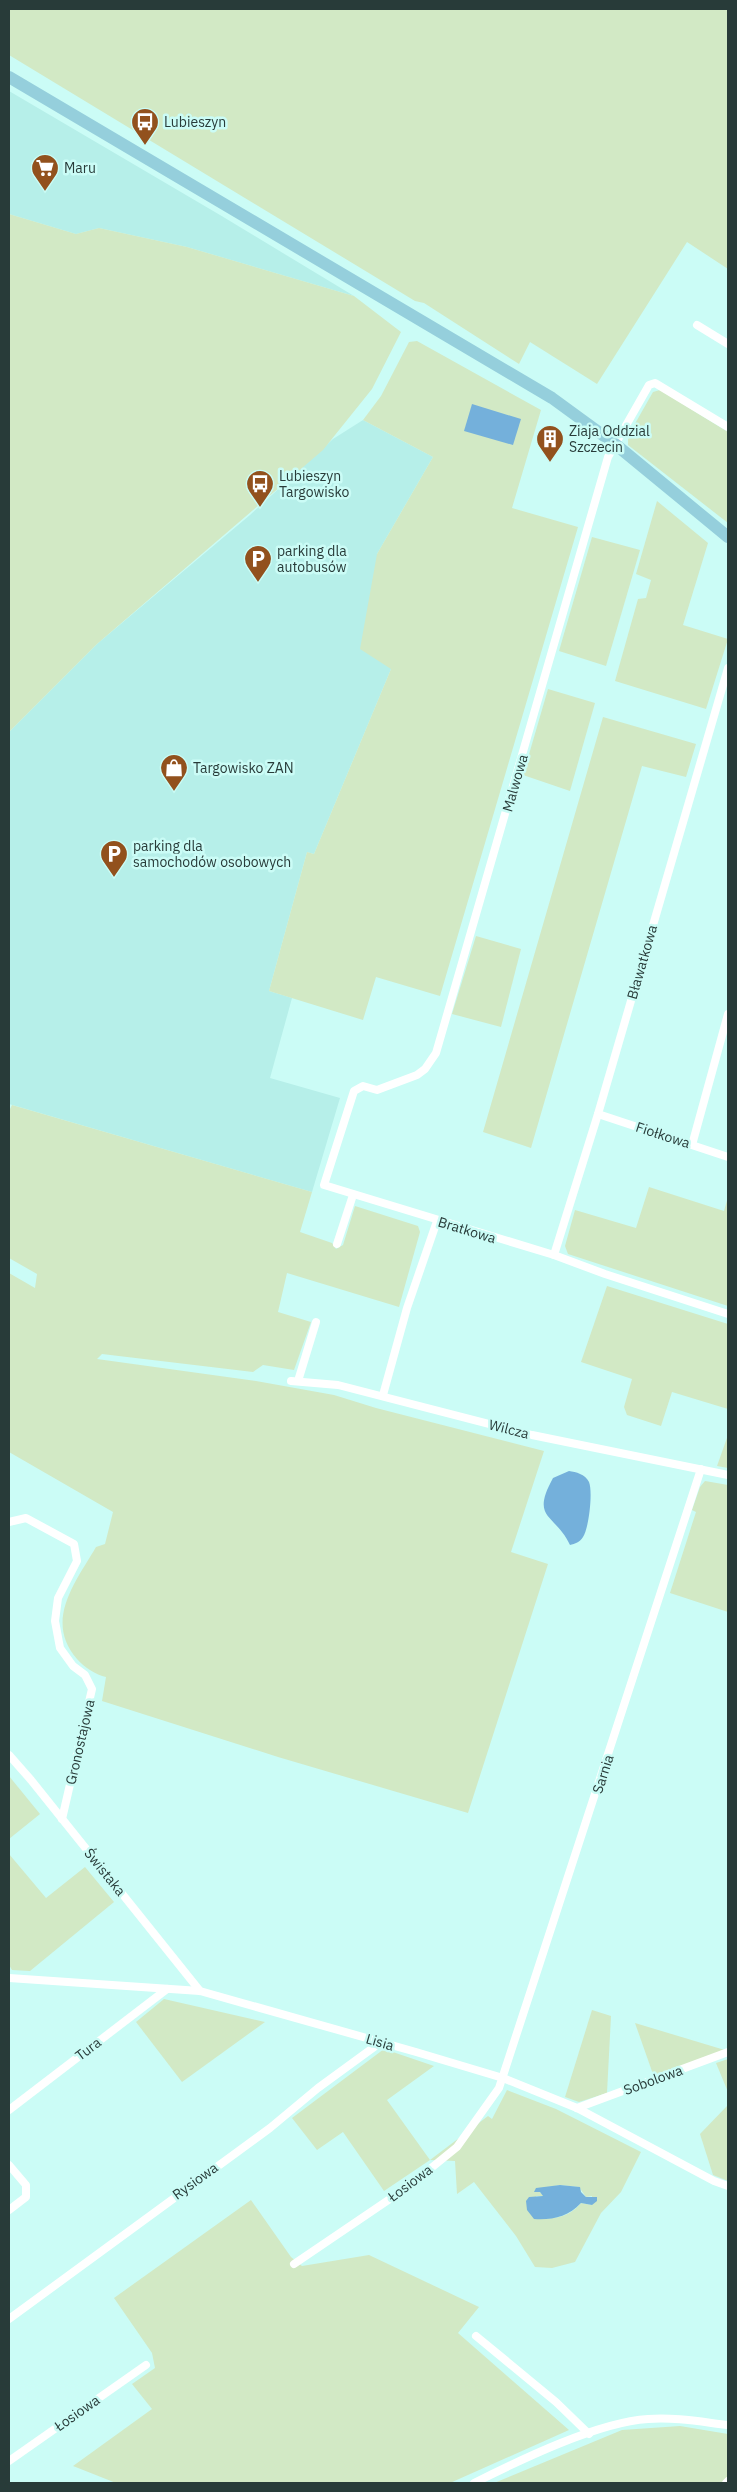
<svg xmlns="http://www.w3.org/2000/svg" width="737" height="2492" viewBox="0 0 737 2492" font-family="'IBM Plex Sans',sans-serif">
	<rect width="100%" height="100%" fill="#cbfcf6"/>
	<!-- built -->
	<g fill="#b6efe9">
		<path d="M9,91L220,215L354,296L187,247L99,228L76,234L9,214Z"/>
		<path d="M363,420L433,457L377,554L391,669L314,854L307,852L269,991L292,998L270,1078L340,1098L312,1192L9,1104V732L97,644L250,515L333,439Z"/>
	</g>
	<!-- green -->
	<g fill="#d2e9c5" fill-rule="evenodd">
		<path d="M9,9H728V269L687,242L597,384L530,342L519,364L424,303L415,301L9,55Z"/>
		<path d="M9,214L76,234L99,228L187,247L354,296L401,332L372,389L323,450L97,644L9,732Z"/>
		<path d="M417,341L541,410L512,508L578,527L440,996L376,977L363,1020L269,991L307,852L314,854L391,669L360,649L377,554L433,457L363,420L381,396L409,342Z"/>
		<path d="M660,390L728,432V523L628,445V436L653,392Z"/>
		<path d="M657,501L708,543L683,625L728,639L706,709L615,681L638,599L646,598L651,580L636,574Z"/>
		<path d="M592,537L640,550L606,666L559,651Z"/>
		<path d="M548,689L595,703L570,791L523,775Z"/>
		<path d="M603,717L696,744L686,777L642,766L531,1148L483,1132Z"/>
		<path d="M476,936L521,949L501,1027L452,1014Z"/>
		<path d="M12,1105L312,1192L300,1232L332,1243L336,1249L343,1245L355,1206L418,1226L420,1232L399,1307L287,1273L278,1312L311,1322L294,1370L263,1365L253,1372L102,1354L97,1359L256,1381L334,1395L376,1408L544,1451L511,1552L548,1564L468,1813L278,1757L102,1701L106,1677C96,1675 84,1667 77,1659C44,1621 75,1583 96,1547L105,1544L113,1512L9,1452V1273L35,1288L37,1274L9,1258V1111Z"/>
		<path d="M649,1187L724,1211L728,1197V1306L568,1254L565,1246L575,1210L636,1228Z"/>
		<path d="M607,1286L728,1324V1409L672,1392L661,1426L627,1415L624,1407L632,1379L581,1362Z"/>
		<path d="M728,1435V1468L717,1466Z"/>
		<path d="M705,1481L728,1485V1612L670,1593L696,1512L692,1510L700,1487Z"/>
		<path d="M9,1776L40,1814L9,1839Z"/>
		<path d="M9,1854L46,1898L85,1867L114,1902L30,1971L12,1970L9,1965Z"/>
		<path d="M164,1999L265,2022L182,2082L136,2022Z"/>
		<path d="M592,2010L611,2016L607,2093L579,2102L565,2097Z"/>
		<path d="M635,2023L728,2051L654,2077Z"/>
		<path d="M384,2049L434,2066L387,2100L430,2160L488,2116L492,2119L507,2090L556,2109L641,2152L621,2192L601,2213L575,2262L552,2268L535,2267L516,2236L474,2182L457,2194L455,2161L430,2160L384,2191L343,2132L317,2150L292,2118ZM560,2185L579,2187L586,2197L592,2196V2205L581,2203C570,2216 559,2218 543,2219L536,2196H544L540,2192L543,2188Z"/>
		<path d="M728,2059V2092L716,2063Z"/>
		<path d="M728,2105V2181L713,2175L700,2134Z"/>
		<path d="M251,2200L291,2257L302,2266L369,2255L479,2307L458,2333L569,2430L450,2483H116L73,2466L152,2409L132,2384L155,2368L152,2353L114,2298Z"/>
		<path d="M680,2426L728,2434V2483H494L622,2430Z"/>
	</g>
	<!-- water -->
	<g fill="#74b0db">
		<path d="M472,404L521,419L513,445L464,431Z"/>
		<path d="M569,1471C576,1472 585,1474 589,1482C593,1492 589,1528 583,1537C580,1542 575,1544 570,1545C555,1513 530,1520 553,1478Z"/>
		<path d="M560,2185L580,2187L581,2192L586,2197H597V2201L592,2205L581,2203C568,2217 553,2220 534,2219L527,2210L526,2201L529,2197L543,2196L540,2192H534L536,2188Z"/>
	</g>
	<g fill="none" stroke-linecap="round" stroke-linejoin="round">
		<!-- minor -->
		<g stroke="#fff" stroke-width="8">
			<path d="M697,325L728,344"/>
			<path d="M728,427L655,383L649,385L608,457L436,1053L425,1069L417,1075L377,1090L363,1086L354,1091L324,1185L554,1255L605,1274L728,1314"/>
			<path d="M598,1114L728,1157"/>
			<path d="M692,1145L728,1014"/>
			<path d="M337,1244L353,1195"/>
			<path d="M554,1255L598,1114L728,668"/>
			<path d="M291,1381L338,1385L532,1435L728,1475"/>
			<path d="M298,1381L316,1322"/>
			<path d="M383,1395L407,1308L437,1221"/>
			<path d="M9,1522L26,1518L74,1544L77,1561L58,1598L55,1621L60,1648L73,1666L85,1675L92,1689L62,1819"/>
			<path d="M9,1755L31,1780L200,1991"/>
			<path d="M9,1978L200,1991L416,2052L503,2078L577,2108L714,2181L728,2186"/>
			<path d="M577,2108L728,2052"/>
			<path d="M9,2110L167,1989"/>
			<path d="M9,2165L26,2185V2197L9,2210"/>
			<path d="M294,2264L409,2186L457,2147L499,2088L701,1469"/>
			<path d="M9,2319L270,2128L318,2088L381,2042"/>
			<path d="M476,2336L556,2402L589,2434"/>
			<path d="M9,2461L146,2365"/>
			<path d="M474,2483C520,2460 598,2422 648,2419C675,2417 702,2422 728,2425"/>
			<path d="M726,2483L728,2481"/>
		</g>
		<!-- primary -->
		<path stroke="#95cfdc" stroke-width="12" d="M9,77L552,398L615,444L728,537"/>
	</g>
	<!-- icons -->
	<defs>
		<symbol id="bus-pin" viewBox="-11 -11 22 30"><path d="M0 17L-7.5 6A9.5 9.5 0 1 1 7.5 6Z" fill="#92511d" stroke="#cbfcf6"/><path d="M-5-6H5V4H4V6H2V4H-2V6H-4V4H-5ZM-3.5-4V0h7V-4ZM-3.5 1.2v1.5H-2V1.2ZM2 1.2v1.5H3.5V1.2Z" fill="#fff"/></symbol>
		<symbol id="supermarket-pin" viewBox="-11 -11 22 30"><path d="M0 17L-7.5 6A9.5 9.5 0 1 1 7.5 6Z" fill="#92511d" stroke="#cbfcf6"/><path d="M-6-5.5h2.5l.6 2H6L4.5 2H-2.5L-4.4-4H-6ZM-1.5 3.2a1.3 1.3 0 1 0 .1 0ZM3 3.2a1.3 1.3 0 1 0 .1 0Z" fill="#fff"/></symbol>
		<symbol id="building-pin" viewBox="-11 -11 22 30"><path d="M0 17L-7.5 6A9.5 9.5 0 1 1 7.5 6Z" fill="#92511d" stroke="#cbfcf6"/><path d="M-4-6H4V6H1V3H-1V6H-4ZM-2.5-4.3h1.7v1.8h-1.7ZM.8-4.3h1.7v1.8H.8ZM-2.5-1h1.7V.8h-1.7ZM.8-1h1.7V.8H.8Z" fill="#fff"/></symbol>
		<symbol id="parking-pin" viewBox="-11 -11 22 30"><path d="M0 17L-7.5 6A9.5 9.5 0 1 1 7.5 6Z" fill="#92511d" stroke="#cbfcf6"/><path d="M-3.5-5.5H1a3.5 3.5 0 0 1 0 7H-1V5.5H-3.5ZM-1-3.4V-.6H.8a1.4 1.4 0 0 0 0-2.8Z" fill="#fff"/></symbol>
		<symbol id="shop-pin" viewBox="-11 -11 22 30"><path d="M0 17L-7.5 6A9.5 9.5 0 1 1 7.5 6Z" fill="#92511d" stroke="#cbfcf6"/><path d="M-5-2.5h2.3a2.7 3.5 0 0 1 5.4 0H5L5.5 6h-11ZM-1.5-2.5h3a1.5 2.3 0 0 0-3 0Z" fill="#fff"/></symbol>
	</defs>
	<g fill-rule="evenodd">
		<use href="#bus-pin" x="129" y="106" width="32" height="43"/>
		<use href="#supermarket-pin" x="29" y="152" width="32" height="43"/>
		<use href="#building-pin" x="534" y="423" width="32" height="43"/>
		<use href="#bus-pin" x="244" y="468" width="32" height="43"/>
		<use href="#parking-pin" x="242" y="543" width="32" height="43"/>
		<use href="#shop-pin" x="158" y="752" width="32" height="43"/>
		<use href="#parking-pin" x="98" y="838" width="32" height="43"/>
	</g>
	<g text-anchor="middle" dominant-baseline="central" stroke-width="5" stroke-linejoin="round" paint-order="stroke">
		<!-- poi labels -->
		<g font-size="14" fill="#283b39" stroke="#cbfcf6" text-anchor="start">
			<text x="164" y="122">Lubieszyn</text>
			<text x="64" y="168">Maru</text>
			<text x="569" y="431">Ziaja Oddzial<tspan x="569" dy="16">Szczecin</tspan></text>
			<text x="279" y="476">Lubieszyn<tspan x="279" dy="16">Targowisko</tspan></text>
			<text x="277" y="551">parking dla<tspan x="277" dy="16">autobusów</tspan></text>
			<text x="193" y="768">Targowisko ZAN</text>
			<text x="133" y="846">parking dla<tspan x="133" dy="16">samochodów osobowych</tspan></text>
		</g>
		<!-- street labels -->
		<g font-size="14" fill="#283b39" stroke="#cbfcf6">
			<text transform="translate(515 783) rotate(-74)">Malwowa</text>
			<text transform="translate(642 962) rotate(-74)">Bławatkowa</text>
			<text transform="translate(663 1135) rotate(18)">Fiołkowa</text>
			<text transform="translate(467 1230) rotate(17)">Bratkowa</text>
			<text transform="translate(509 1429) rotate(14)">Wilcza</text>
			<text transform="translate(80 1742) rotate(-77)">Gronostajowa</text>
			<text transform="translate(603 1774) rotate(-72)">Sarnia</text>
			<text transform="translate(105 1872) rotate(51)">Świstaka</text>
			<text transform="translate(380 2042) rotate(16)">Lisia</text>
			<text transform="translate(88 2049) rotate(-37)">Tura</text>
			<text transform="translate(653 2080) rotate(-20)">Sobolowa</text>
			<text transform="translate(195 2181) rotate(-36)">Rysiowa</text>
			<text transform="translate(410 2183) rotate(-37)">Łosiowa</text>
			<text transform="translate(77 2413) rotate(-35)">Łosiowa</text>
		</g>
	</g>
	<!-- border -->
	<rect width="737" height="2492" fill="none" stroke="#283b39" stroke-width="20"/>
</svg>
